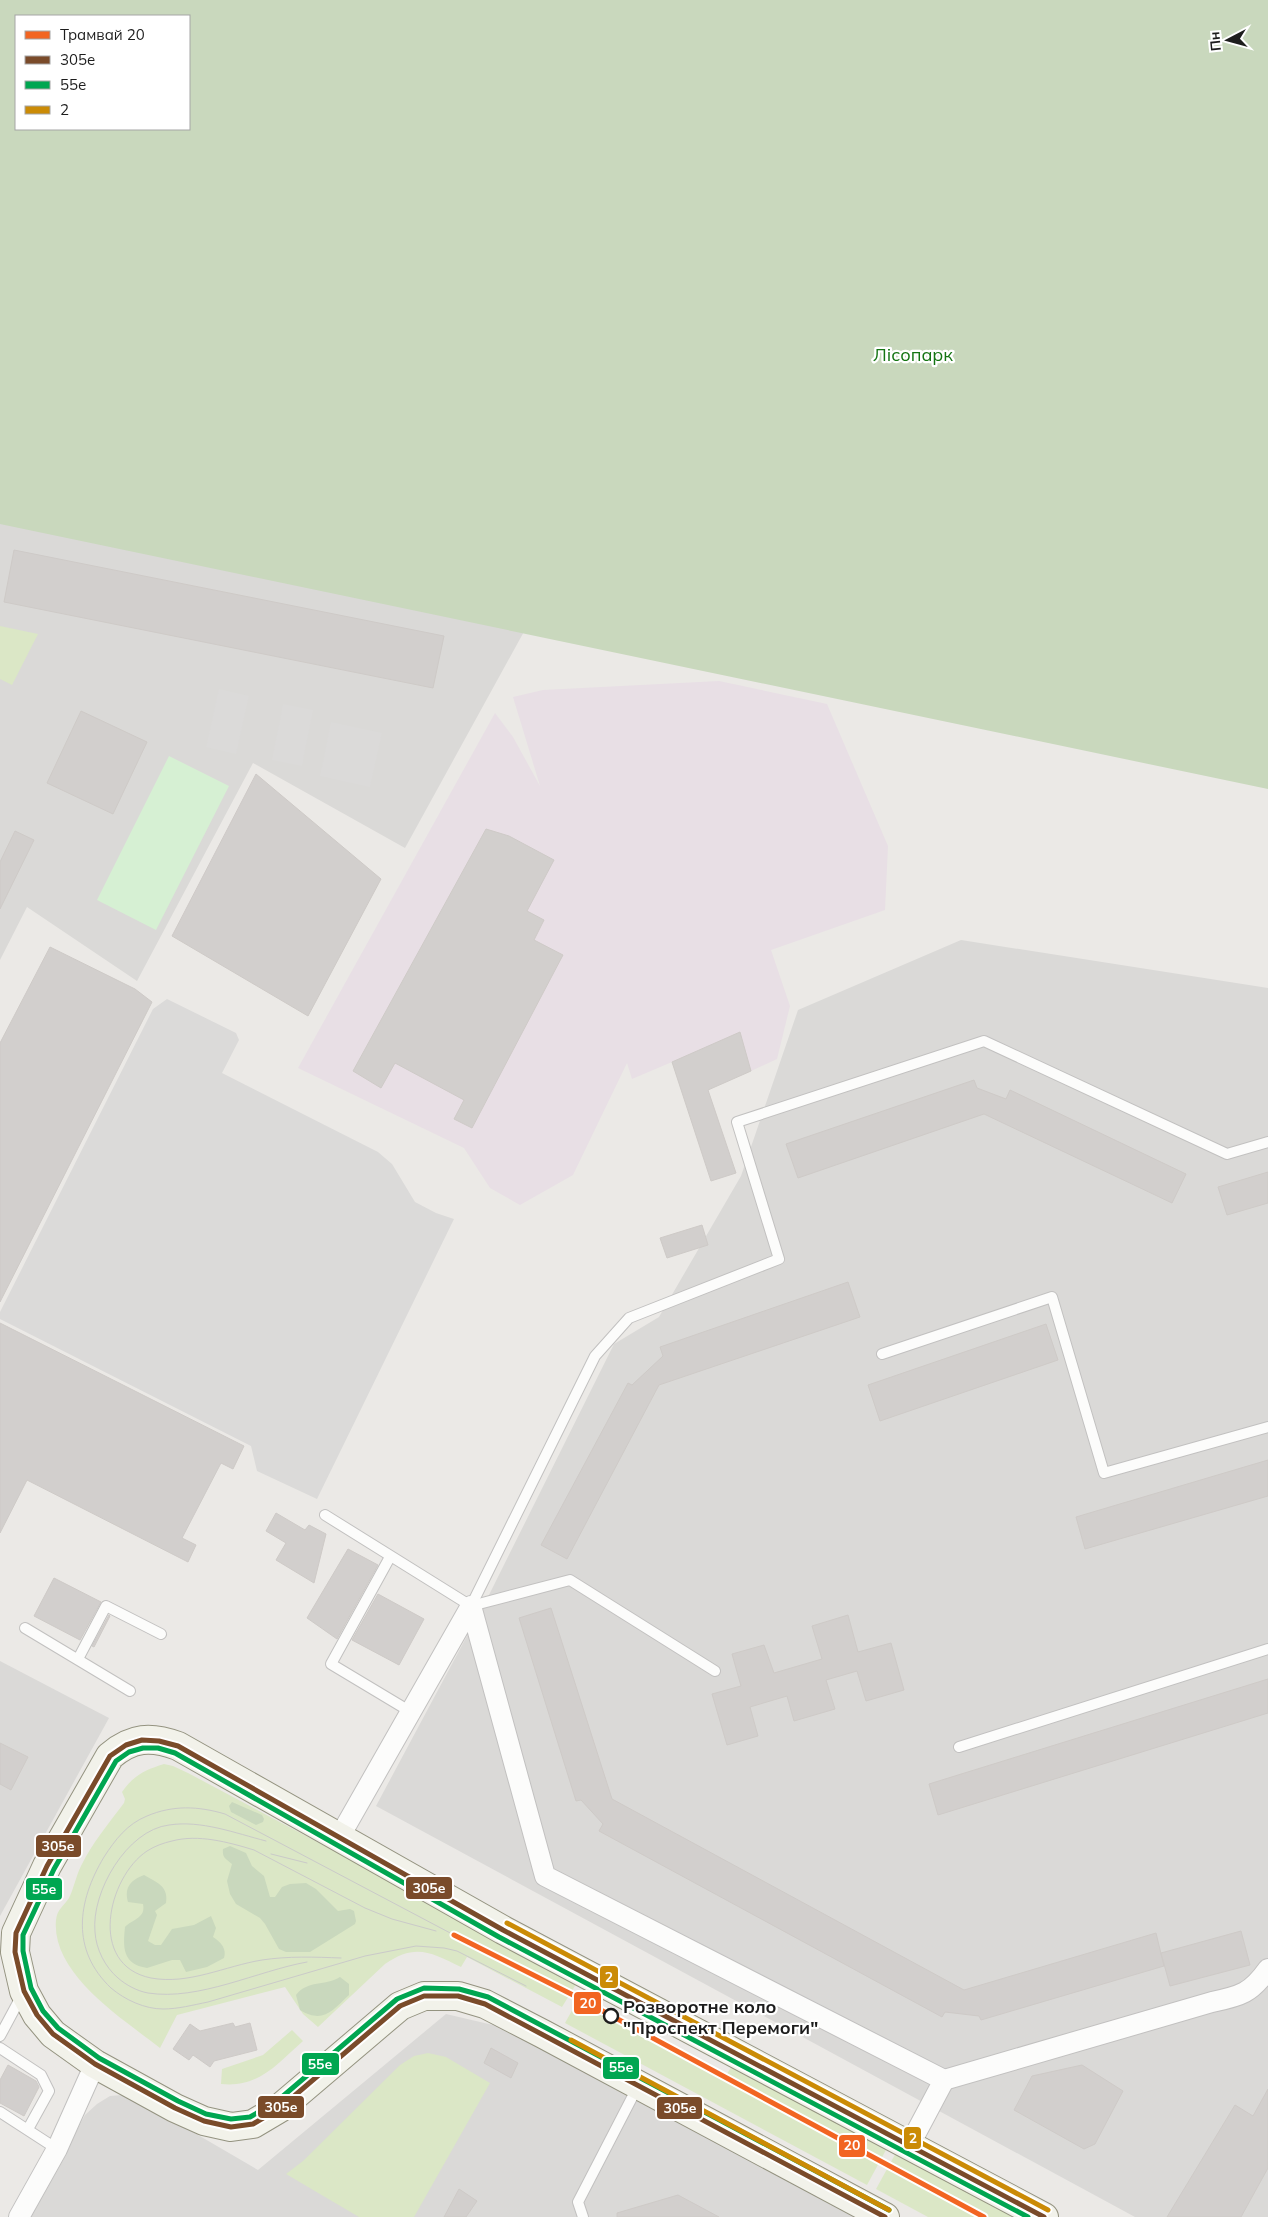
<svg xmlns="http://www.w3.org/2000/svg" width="1268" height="2217" viewBox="0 0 1268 2217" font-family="Mulish,sans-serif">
	<rect width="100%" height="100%" fill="#ebe9e6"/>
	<!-- residential -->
	<g fill="#dad9d7">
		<path d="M0,523L526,628L405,848L253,763L137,981L27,907L0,960Z"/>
		<path d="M961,940L1268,988V2217H1135L376,1806L490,1593L614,1344L659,1317L741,1176L798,1010Z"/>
		<path d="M0,1661L109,1718L0,1916Z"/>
		<path d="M446,2014L544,2037L870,2217H30L85,2115L97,2104L110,2096L122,2095L138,2100L258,2170Z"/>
	</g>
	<!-- industrial -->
	<path fill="#e8dfe5" d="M719,681L827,704L888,846L885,910L771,950L790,1006L777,1059L751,1071L740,1033L632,1079L627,1063L573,1175L520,1205L490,1188L464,1148L298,1068L495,713L513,737L540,786L513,697L543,690Z"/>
	<!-- grass -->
	<g fill="#dbe7c6">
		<path d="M0,626L38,634L12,685L0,679Z"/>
		<path d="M164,1764L173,1766L188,1773L578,1981L562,2007L467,1957L461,1967C431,1952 415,1943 385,1964L318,2027L303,2014L285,1987L177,2015L160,2048C123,2019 51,1974 56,1920C57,1909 64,1906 69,1898C74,1888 76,1876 81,1866C92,1843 109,1823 124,1803L125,1799L122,1792C134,1775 145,1770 164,1764Z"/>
		<path d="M580,1996L727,2074L733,2064L887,2148L867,2185L565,2023Z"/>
		<path d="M292,2030L303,2041C277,2064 259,2088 221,2084L222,2069L263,2055Z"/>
		<path d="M428,2053L446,2057L490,2083L414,2217H359L286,2174L303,2161L400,2065L414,2056Z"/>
		<path d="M897,2151L1021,2217H928L876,2189Z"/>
	</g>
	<!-- forest -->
	<g fill="#c9d8bd" fill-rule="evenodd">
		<path d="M0,0H1268V789L0,524ZM16,16H189V129H16Z"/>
		<path d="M232,1802L262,1815L264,1819L263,1822L256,1825L231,1812L229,1806Z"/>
		<path d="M230,1846L246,1853L252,1866L264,1876L270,1897H275L282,1887L290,1884L306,1883L316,1889L338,1911L350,1909L354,1911L356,1921L355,1924L310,1952H286L279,1949L265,1924L260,1918L236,1904L230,1894L227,1881L232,1864C226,1859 222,1858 223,1849Z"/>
		<path d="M144,1875C156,1882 169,1886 166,1903L155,1911L157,1915L148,1941L155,1945H161L172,1929L194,1925L211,1916L216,1928L213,1937C221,1942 227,1949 224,1958L207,1967L186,1972L180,1960H172L147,1968C122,1964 123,1947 125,1927C133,1919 146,1918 143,1904L128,1902C124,1887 131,1880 144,1875Z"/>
		<path d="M340,1977L349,1984V1995C332,2011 323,2024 300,2010L296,1995C307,1980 326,1986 340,1977Z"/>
	</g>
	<!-- park -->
	<path fill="#d6f0d3" d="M169,756L229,786L156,930L97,900Z"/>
	<!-- parking -->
	<g fill="#dbdad9">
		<path d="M219,689L249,696L236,754L206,747Z"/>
		<path d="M283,704L313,710L302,766L272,760Z"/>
		<path d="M331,722L382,733L370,787L320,776Z"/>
		<path d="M167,999L236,1033L239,1040L222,1073L378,1152L392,1164L415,1202L436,1213L454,1219L317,1499L257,1471L251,1446L0,1319V1312L153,1009Z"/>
	</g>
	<!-- building -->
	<g fill="#d2cfcd" stroke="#cecac7">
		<path d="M14,550L444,636L433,688L4,602Z"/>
		<path d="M81,711L147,742L113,814L47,783Z"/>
		<path d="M256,774L381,879L308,1016L172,936Z"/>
		<path d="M486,829L509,836L554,860L527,911L544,920L534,940L563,955L472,1128L454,1119L464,1100L395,1063L381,1088L353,1071Z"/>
		<path d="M15,831L34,840L0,909V862Z"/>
		<path d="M50,947L135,989L152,1002L0,1302V1043Z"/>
		<path d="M740,1032L751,1071L708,1090L736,1173L711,1181L672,1062Z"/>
		<path d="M974,1080L977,1088L1006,1099L1010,1090L1186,1174L1172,1203L984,1114L798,1178L786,1144Z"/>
		<path d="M1268,1172V1203L1227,1215L1218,1187Z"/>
		<path d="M702,1225L708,1245L667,1258L660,1238Z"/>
		<path d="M848,1282L860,1317L659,1385L567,1559L541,1545L628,1383L632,1385L663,1356L660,1347Z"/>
		<path d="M0,1323L244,1446L233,1469L221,1463L182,1538L196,1545L188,1562L27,1480L0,1533Z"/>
		<path d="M1046,1324L1058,1360L880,1421L868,1385Z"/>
		<path d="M1268,1460V1496L1085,1549L1076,1517Z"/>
		<path d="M276,1513L305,1530L309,1525L326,1534L314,1583L276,1560L286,1543L266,1531Z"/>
		<path d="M348,1549L378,1565L337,1639L307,1618Z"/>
		<path d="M54,1578L101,1602L80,1640L34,1616Z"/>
		<path d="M378,1594L424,1619L399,1665L352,1640Z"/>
		<path d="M551,1608L612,1799L964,1990L1156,1933L1164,1966L981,2020L979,2016L945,2012L942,2017L599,1831L603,1824L581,1800L576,1801L519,1618Z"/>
		<path d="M109,1615L110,1616L94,1647L92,1646Z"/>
		<path d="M848,1615L858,1652L891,1643L904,1690L866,1701L857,1671L826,1680L835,1709L794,1721L787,1696L750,1707L758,1736L727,1745L712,1694L741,1686L732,1654L764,1645L774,1673L822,1659L812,1626Z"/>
		<path d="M1268,1679V1713L938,1815L929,1784Z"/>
		<path d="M0,1743L28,1757L11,1790L0,1784Z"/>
		<path d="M1241,1931L1250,1965L1170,1986L1161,1953Z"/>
		<path d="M233,2023L235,2027L250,2023L257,2050L214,2061L210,2067L193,2055L189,2060L173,2049L190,2024L200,2031Z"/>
		<path d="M491,2048L518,2063L511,2078L484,2063Z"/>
		<path d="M8,2065L36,2081L39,2087L24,2116L0,2103V2080Z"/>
		<path d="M1082,2065L1123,2091L1095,2144L1084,2149L1014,2110L1032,2076Z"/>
		<path d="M1268,2089V2168L1241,2217H1167L1235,2105L1253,2116Z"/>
		<path d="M459,2189L477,2201L466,2217H444Z"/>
		<path d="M678,2195L719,2217H617V2213Z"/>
	</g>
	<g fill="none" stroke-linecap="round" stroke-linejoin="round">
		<defs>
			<g id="service">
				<path d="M882,1354L1052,1297L1104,1473L1268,1427"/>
				<path d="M325,1515L471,1606L570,1580L715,1671"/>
				<path d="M390,1557L331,1664L411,1712"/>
				<path d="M471,1606L595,1356L629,1318L779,1259L737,1122L984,1041L1227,1154L1268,1142"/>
				<path d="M25,1628L130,1691"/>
				<path d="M78,1659L106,1606L161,1634"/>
				<path d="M959,1747L1268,1649"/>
				<path d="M0,2036L22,1995"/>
				<path d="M0,2048L41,2075L49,2091L28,2129"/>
				<path d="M0,2112L57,2149"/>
				<path d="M583,2217L578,2202L638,2086"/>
			</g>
			<g id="minor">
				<path d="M340,1836L471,1606L545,1876L944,2080L909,2146"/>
				<path d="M944,2080L1212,2002C1241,1996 1251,1993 1268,1969"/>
				<path d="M19,2217L57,2149L95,2064"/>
			</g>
			<path id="secondary" d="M885,2217L543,2034L485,2004L458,1996H424L400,2006L280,2108L253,2124L231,2127L204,2121L175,2108L95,2064L53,2034L37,2015L24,1991L15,1952L16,1933L47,1866L110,1756C132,1737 151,1736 178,1746L503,1930L1044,2217"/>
		</defs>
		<!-- service casing -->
		<use href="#service" stroke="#c2c1c0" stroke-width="12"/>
		<!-- minor casing -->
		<use href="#minor" stroke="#c2c1c0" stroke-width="22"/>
		<!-- secondary casing -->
		<use href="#secondary" stroke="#949380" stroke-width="30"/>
		<!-- service -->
		<use href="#service" stroke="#fcfcfb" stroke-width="10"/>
		<!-- minor -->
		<use href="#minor" stroke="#fcfcfb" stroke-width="20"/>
		<!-- secondary -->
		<use href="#secondary" stroke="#f2f2ea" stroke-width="28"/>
		<!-- tram -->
		<g stroke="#cacac9" stroke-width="1">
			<path d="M266,1841C235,1833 201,1820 169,1825C127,1830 91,1892 95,1932C96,1949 105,1967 118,1978C126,1985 137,1991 148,1993C199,2001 257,1971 307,1962"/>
			<path d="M271,1854L307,1863"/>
			<path d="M454,1935L225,1814C198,1806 173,1805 147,1816C127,1824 115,1840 104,1857C77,1902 71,1950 111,1988C125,2000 145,2009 163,2009C178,2009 193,2005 208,2002L365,1956L416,1946L444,1948L457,1951L526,1986"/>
			<path d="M341,1958C315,1957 288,1956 262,1960C225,1966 189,1985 151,1978C87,1965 108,1877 147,1851C155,1846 163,1843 172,1841C198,1834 228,1842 254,1850L365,1908L392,1919L436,1931"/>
		</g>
		<defs>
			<path id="bus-1" d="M885,2217L485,2004L458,1996H424L400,2006L280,2108L253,2124L231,2127L204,2121L175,2108L95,2064L53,2034L37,2015L24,1991L15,1952L16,1933L47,1866L110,1756L126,1745L142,1740L159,1741L178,1746L503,1930L1044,2217"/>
			<path id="bus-2" d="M889,2210L488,1997L459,1989L424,1988L397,1999L276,2102L250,2117L231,2119L206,2114L178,2101L99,2058L58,2028L43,2011L31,1988L23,1951V1935L54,1869L116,1761L129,1752L143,1748H158L175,1753L499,1937L1028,2217"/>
			<g id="bus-3">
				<path d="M507,1923L1048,2210"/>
				<path d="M571,2040L889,2210"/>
			</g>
		</defs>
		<!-- bus-1 casing -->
		<use href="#bus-1" stroke="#fff" stroke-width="9"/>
		<!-- bus-2 casing -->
		<use href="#bus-2" stroke="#fff" stroke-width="9"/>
		<!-- bus-3 casing -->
		<use href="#bus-3" stroke="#fff" stroke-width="9"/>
		<!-- bus-1 -->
		<use href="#bus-1" stroke="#7a4b2a" stroke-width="5"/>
		<!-- bus-2 -->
		<use href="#bus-2" stroke="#00a651" stroke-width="5"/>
		<!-- bus-3 -->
		<use href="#bus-3" stroke="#cb8b06" stroke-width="5"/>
		<defs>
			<path id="tram-1" d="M454,1935L575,1996L984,2217"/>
		</defs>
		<!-- tram-1 casing -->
		<use href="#tram-1" stroke="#fff" stroke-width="9"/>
		<!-- tram-1 -->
		<use href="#tram-1" stroke="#f26522" stroke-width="5"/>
	</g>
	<!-- markers -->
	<circle fill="#fff" stroke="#1d1d1d" stroke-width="2.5" cx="611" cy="2016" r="7"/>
	<g text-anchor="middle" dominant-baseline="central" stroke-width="4.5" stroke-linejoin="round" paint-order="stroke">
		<!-- park labels -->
		<g font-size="18" fill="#147412" stroke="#fff">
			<text x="913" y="354">Лісопарк</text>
		</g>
		<!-- stop labels -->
		<g font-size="18" font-weight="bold" fill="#1d1d1d" stroke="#fff" text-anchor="start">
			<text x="623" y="2006">Розворотне коло<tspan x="623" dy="21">"Проспект Перемоги"</tspan></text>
		</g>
	</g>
	<g stroke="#fff" stroke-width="2">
		<rect x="35" y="1834" width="47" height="24" rx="5" fill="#7a4b2a"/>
		<rect x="405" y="1876" width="48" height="24" rx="5" fill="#7a4b2a"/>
		<rect x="25" y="1877" width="38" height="24" rx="5" fill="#00a651"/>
		<rect x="599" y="1965" width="20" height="24" rx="5" fill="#cb8b06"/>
		<rect x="573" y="1991" width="29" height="24" rx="5" fill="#f26522"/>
		<rect x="301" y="2052" width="39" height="24" rx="5" fill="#00a651"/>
		<rect x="602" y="2056" width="38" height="24" rx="5" fill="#00a651"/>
		<rect x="257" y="2095" width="48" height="24" rx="5" fill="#7a4b2a"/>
		<rect x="656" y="2096" width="47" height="24" rx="5" fill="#7a4b2a"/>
		<rect x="903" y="2126" width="19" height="24" rx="5" fill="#cb8b06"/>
		<rect x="838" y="2134" width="28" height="24" rx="5" fill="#f26522"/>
	</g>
	<g font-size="14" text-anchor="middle" font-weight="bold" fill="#fff">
		<text x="58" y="1851">305e</text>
		<text x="429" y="1893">305e</text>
		<text x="44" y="1894">55е</text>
		<text x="609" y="1982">2</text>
		<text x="588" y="2008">20</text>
		<text x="320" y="2069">55е</text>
		<text x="621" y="2072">55е</text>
		<text x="281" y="2112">305e</text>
		<text x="680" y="2113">305e</text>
		<text x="913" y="2143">2</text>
		<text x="852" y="2150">20</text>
	</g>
	<!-- legend -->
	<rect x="15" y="15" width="175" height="115" fill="#ffffff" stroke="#a5a5a5"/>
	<rect x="25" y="31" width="25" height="8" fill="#f26522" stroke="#a5a5a5"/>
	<text x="60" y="40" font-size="15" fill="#1d1d1d">Трамвай 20</text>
	<rect x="25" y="56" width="25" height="8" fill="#7a4b2a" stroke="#a5a5a5"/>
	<text x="60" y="65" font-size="15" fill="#1d1d1d">305e</text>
	<rect x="25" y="81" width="25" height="8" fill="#00a651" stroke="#a5a5a5"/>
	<text x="60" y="90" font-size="15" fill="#1d1d1d">55е</text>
	<rect x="25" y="106" width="25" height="8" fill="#cb8b06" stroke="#a5a5a5"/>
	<text x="60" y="115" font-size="15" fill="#1d1d1d">2</text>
	<!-- north arrow -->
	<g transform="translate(1228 40) rotate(264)" stroke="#ffffff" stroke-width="4" paint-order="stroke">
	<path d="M0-4L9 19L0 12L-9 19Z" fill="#1d1d1d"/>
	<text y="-8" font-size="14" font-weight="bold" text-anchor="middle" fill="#1d1d1d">Пн</text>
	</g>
</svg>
